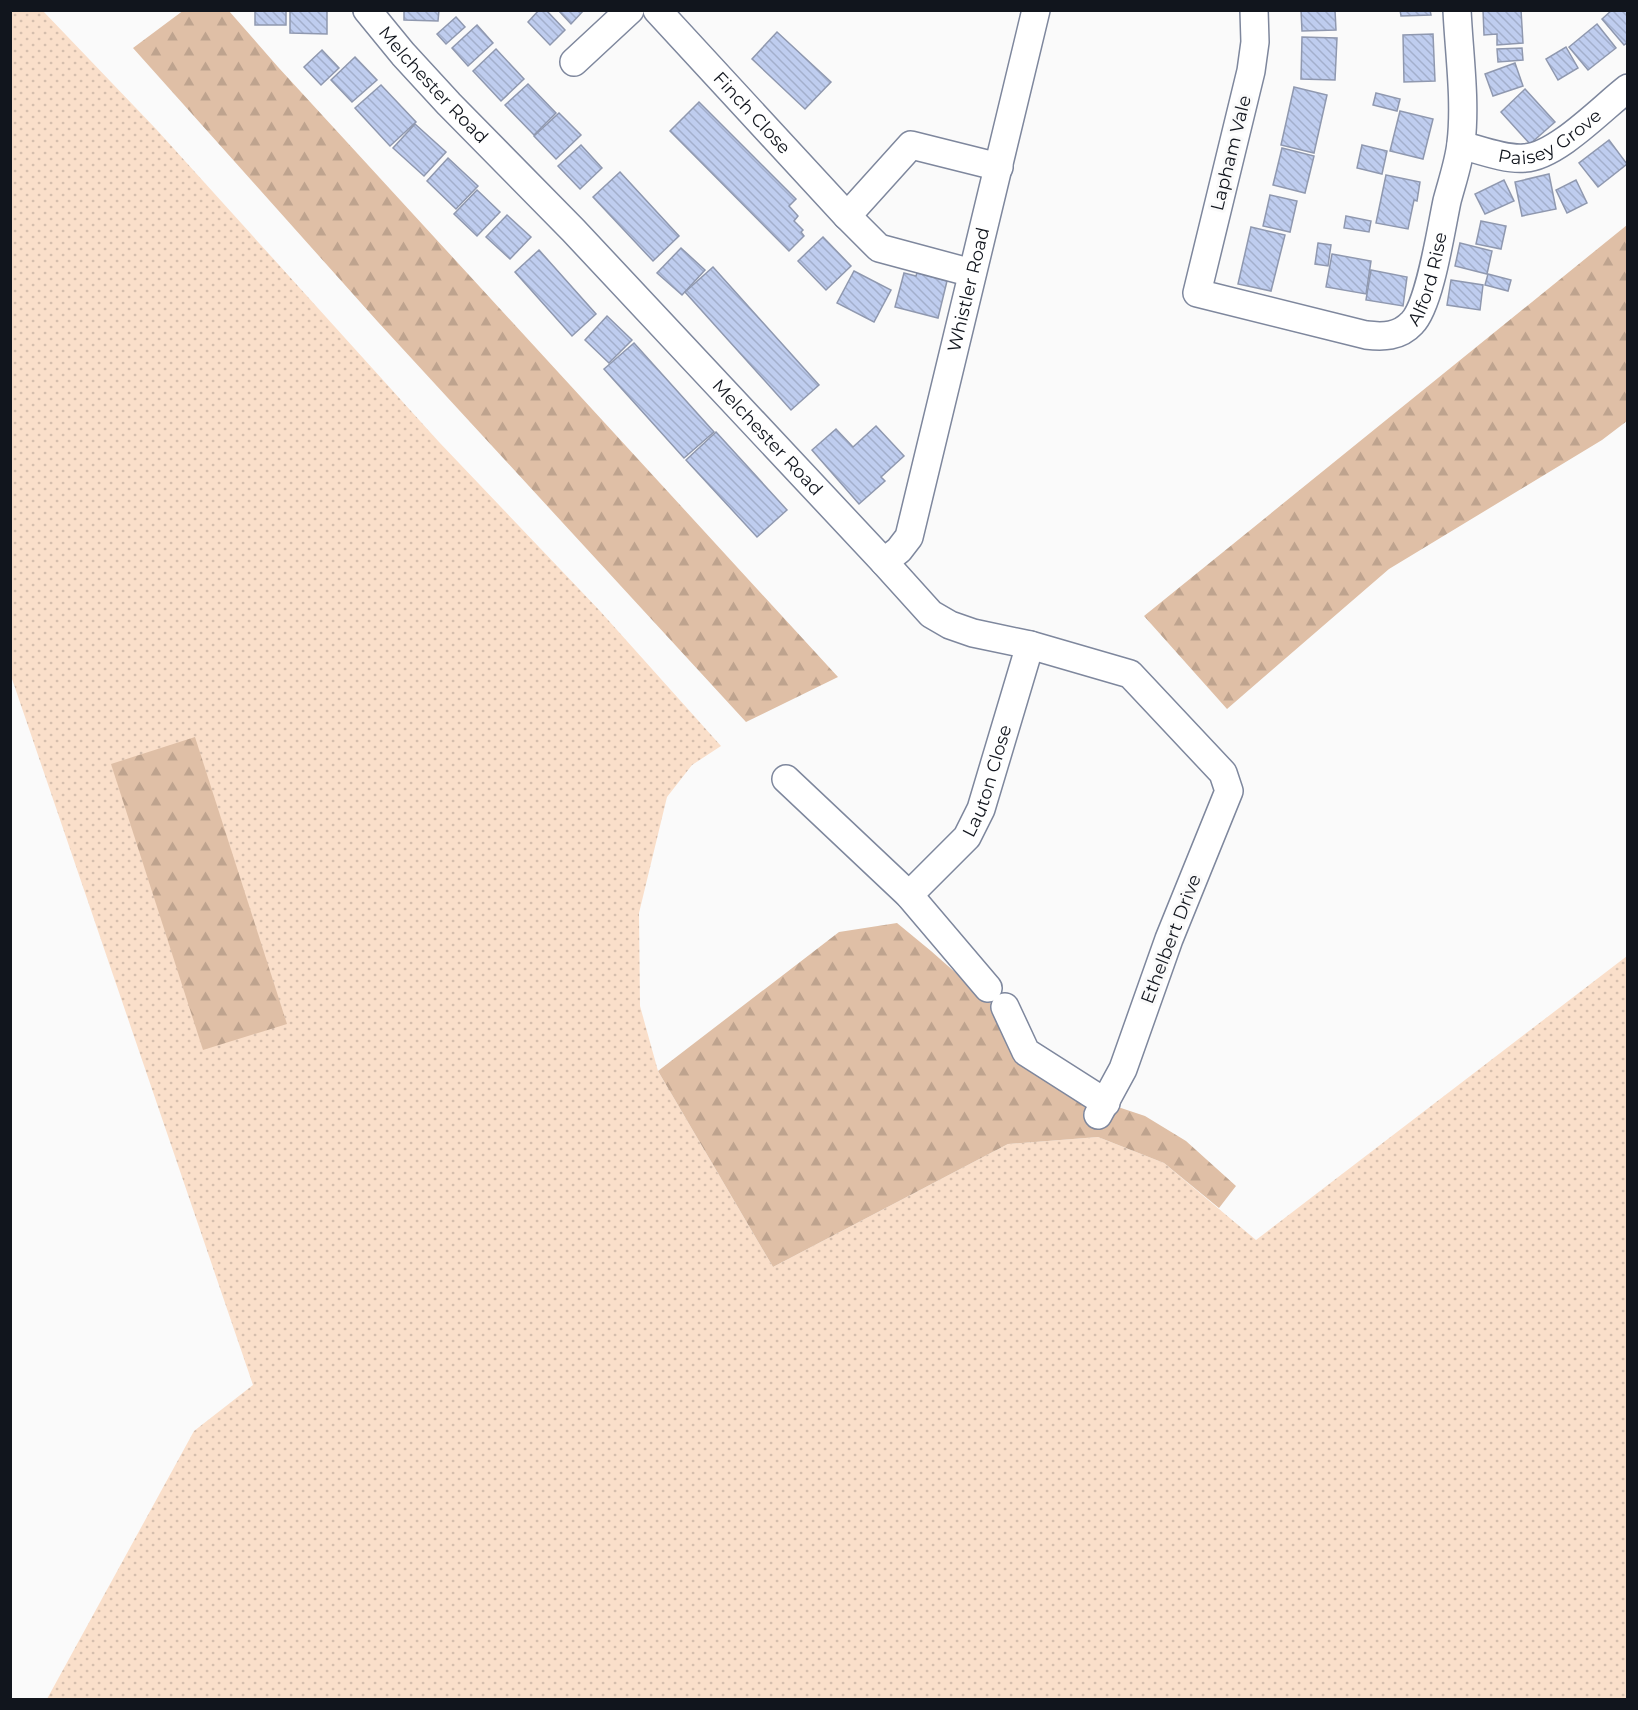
<svg xmlns="http://www.w3.org/2000/svg" width="1638" height="1710" viewBox="0 0 1638 1710" font-family="Montserrat,sans-serif">
	<defs>
		<pattern id="grass-dots" width="8" height="8" patternUnits="userSpaceOnUse" patternTransform="scale(1.5)"><rect width="8" height="8" fill="#fadfca"/><path d="M2 2h.1M6 6h.1" fill="none" stroke="#d5bead" stroke-width="1.8" stroke-linecap="round"/></pattern>
		<pattern id="forest-firs" width="22" height="20" patternUnits="userSpaceOnUse" patternTransform="scale(1.5)"><rect width="22" height="20" fill="#dfbfa6"/><path d="M5 1l3.5 6h-7zM16 11l3.5 6h-7z" fill="#bea38e"/></pattern>
		<pattern id="building-back-hatch" width="6" height="6" patternUnits="userSpaceOnUse" patternTransform="scale(1.5)"><rect width="6" height="6" fill="#bfcdef"/><path d="M-1 5l2 2M0 0l6 6M5-1l2 2" fill="none" stroke="#a3afcc"/></pattern>
	</defs>
	<rect width="100%" height="100%" fill="#fafafa"/>
	<!-- grass -->
	<path fill="url(#grass-dots)" d="M10,11H43L156,129L439,442L600,611L721,746L692,765L667,797L639,913L640,1006L658,1071L773,1267L1008,1144L1098,1137L1164,1163L1256,1240L1627,956V1699H47L194,1431L253,1385L11,676Z"/>
	<!-- forest -->
	<g fill="url(#forest-firs)">
		<path d="M184,10L229,11L278,67L838,677L746,722L378,322L133,48Z"/>
		<path d="M1627,225V421L1602,440L1389,569L1227,709L1144,616Z"/>
		<path d="M195,737L287,1024L203,1050L111,764Z"/>
		<path d="M897,923L931,951L1041,1048L1085,1096L1145,1116L1186,1141L1236,1186L1219,1208L1164,1163L1098,1137L1008,1144L773,1267L658,1071L839,932Z"/>
	</g>
	<!-- building -->
	<g fill="url(#building-back-hatch)" stroke="#8f98af" stroke-width="1.5">
		<rect x="255" y="10" width="31" height="15"/>
		<path d="M290,10H327V34L290,33Z"/>
		<path d="M404,10H439L438,21L404,20Z"/>
		<path d="M539,10H546L565,30L550,45L528,22Z"/>
		<path d="M558,10H584L571,24Z"/>
		<path d="M1301,10H1335L1336,30L1302,31Z"/>
		<path d="M1400,10H1430L1431,15L1401,16Z"/>
		<path d="M1483,10H1521L1523,43L1497,45V34L1484,35Z"/>
		<path d="M1612,10H1628V42L1624,45L1602,19Z"/>
		<path d="M456,17L465,27L446,44L437,34Z"/>
		<path d="M1597,24L1616,48L1588,70L1569,47Z"/>
		<path d="M477,25L493,43L468,66L452,48Z"/>
		<path d="M777,32L831,82L805,109L752,59Z"/>
		<path d="M1433,34L1435,81L1404,82L1403,35Z"/>
		<path d="M1302,37L1337,38L1335,80L1301,79Z"/>
		<path d="M1566,47L1578,68L1558,80L1546,59Z"/>
		<path d="M1522,48L1523,60L1498,62L1497,49Z"/>
		<path d="M496,49L524,79L501,101L473,71Z"/>
		<path d="M322,50L339,68L321,85L304,67Z"/>
		<path d="M355,57L377,80L352,102L331,80Z"/>
		<path d="M1515,63L1523,86L1493,96L1485,74Z"/>
		<path d="M528,84L556,113L534,135L505,105Z"/>
		<path d="M381,85L416,122L390,146L355,108Z"/>
		<path d="M1294,87L1327,95L1314,153L1281,145Z"/>
		<path d="M1525,89L1555,122L1530,144L1501,112Z"/>
		<path d="M1376,93L1400,99L1397,111L1373,105Z"/>
		<path d="M699,102L796,199L789,206L798,216L794,221L803,230L801,232L804,236L789,251L670,131Z"/>
		<path d="M1400,111L1433,119L1423,159L1390,151Z"/>
		<path d="M559,113L581,135L556,159L534,136Z"/>
		<path d="M415,124L446,152L424,176L393,148Z"/>
		<path d="M1609,140L1627,164L1598,187L1579,163Z"/>
		<path d="M581,145L602,168L580,189L558,166Z"/>
		<path d="M1362,145L1387,151L1382,174L1357,168Z"/>
		<path d="M1282,148L1314,156L1305,193L1273,185Z"/>
		<path d="M448,158L478,186L456,209L427,181Z"/>
		<path d="M620,172L679,236L653,261L593,197Z"/>
		<path d="M1549,174L1556,209L1522,216L1515,182Z"/>
		<path d="M1386,175L1420,182L1417,201L1414,200L1408,229L1376,223Z"/>
		<path d="M1504,180L1514,201L1485,214L1475,194Z"/>
		<path d="M1576,180L1587,203L1567,213L1556,190Z"/>
		<path d="M477,190L500,212L477,236L454,214Z"/>
		<path d="M1270,195L1297,201L1290,232L1263,226Z"/>
		<path d="M507,215L531,237L510,259L486,237Z"/>
		<path d="M1346,216L1371,221L1369,232L1344,228Z"/>
		<path d="M1481,221L1506,226L1501,249L1476,244Z"/>
		<path d="M1251,227L1285,235L1271,291L1238,284Z"/>
		<path d="M823,237L851,266L826,290L798,261Z"/>
		<path d="M1318,243L1331,245L1328,266L1315,264Z"/>
		<path d="M1460,243L1492,251L1487,274L1455,266Z"/>
		<path d="M681,248L705,270L682,295L657,273Z"/>
		<path d="M539,250L596,314L572,336L515,272Z"/>
		<path d="M1332,254L1371,261L1366,294L1326,287Z"/>
		<path d="M713,267L819,385L791,410L685,292Z"/>
		<path d="M1371,270L1407,277L1403,306L1366,300Z"/>
		<path d="M854,271L891,290L874,322L837,303Z"/>
		<path d="M904,273L916,276L917,273L947,281L938,318L895,307Z"/>
		<path d="M1488,274L1511,280L1508,291L1485,285Z"/>
		<path d="M1451,280L1483,285L1480,310L1447,305Z"/>
		<path d="M607,316L632,340L609,363L585,340Z"/>
		<path d="M634,343L714,432L684,458L604,369Z"/>
		<path d="M876,426L904,456L881,477L885,481L859,504L812,450L836,429L853,447Z"/>
		<path d="M716,432L787,510L757,537L686,460Z"/>
	</g>
	<g fill="none" stroke-linecap="round" stroke-linejoin="round">
		<defs>
			<g id="minor">
				<path id="s1" d="M367,10L403,54L449,104L573,230L884,562L931,614L950,625L973,633L1030,645L1130,674L1223,773L1229,791L1169,939L1123,1069L1098,1115"/>
				<path id="s2" d="M657,10L847,216L879,248L972,273"/>
				<path id="s3" d="M1254,10L1255,42L1251,71L1197,293L1366,335C1383,337 1399,337 1412,323C1430,305 1441,229 1447,201C1452,182 1459,162 1461,143C1466,101 1459,53 1457,10"/>
				<path d="M574,62L630,10"/>
				<path id="s4" d="M1461,145C1480,150 1506,160 1525,158C1557,156 1602,108 1628,88"/>
				<path d="M847,216L911,145L999,167"/>
				<path id="s5" d="M884,562L899,550L909,537L1036,10"/>
				<path d="M786,779L909,895L988,988"/>
				<path id="s6" d="M909,895L967,837L981,809L1030,645"/>
				<path d="M1005,1007L1026,1052L1106,1103"/>
			</g>
		</defs>
		<!-- minor casing -->
		<use href="#minor" stroke="#7e879d" stroke-width="30"/>
		<!-- minor -->
		<use href="#minor" stroke="#fff" stroke-width="27"/>
	</g>
	<g text-anchor="middle" dominant-baseline="central" stroke-width="6" stroke-linejoin="round" paint-order="stroke">
		<!-- street labels -->
		<g font-size="18" fill="#11151d" stroke="#fafafa">
			<text stroke="none"><textPath href="#s1" startOffset="100">Melchester Road</textPath></text>
			<text stroke="none"><textPath href="#s2" startOffset="140">Finch Close</textPath></text>
			<text stroke="none"><textPath href="#s4" startOffset="96">Paisey Grove</textPath></text>
			<text transform="translate(1231 153) rotate(-76)">Lapham Vale</text>
			<text stroke="none"><textPath href="#s3" startOffset="561">Alford Rise</textPath></text>
			<text stroke="none"><textPath href="#s5" startOffset="290">Whistler Road</textPath></text>
			<text stroke="none"><textPath href="#s1" startOffset="586">Melchester Road</textPath></text>
			<text stroke="none"><textPath href="#s6" startOffset="142">Lauton Close</textPath></text>
			<text transform="translate(1171 939) rotate(-69)">Ethelbert Drive</text>
		</g>
	</g>
	<!-- border -->
	<rect width="1638" height="1710" fill="none" stroke="#11151d" stroke-width="24"/>
</svg>
